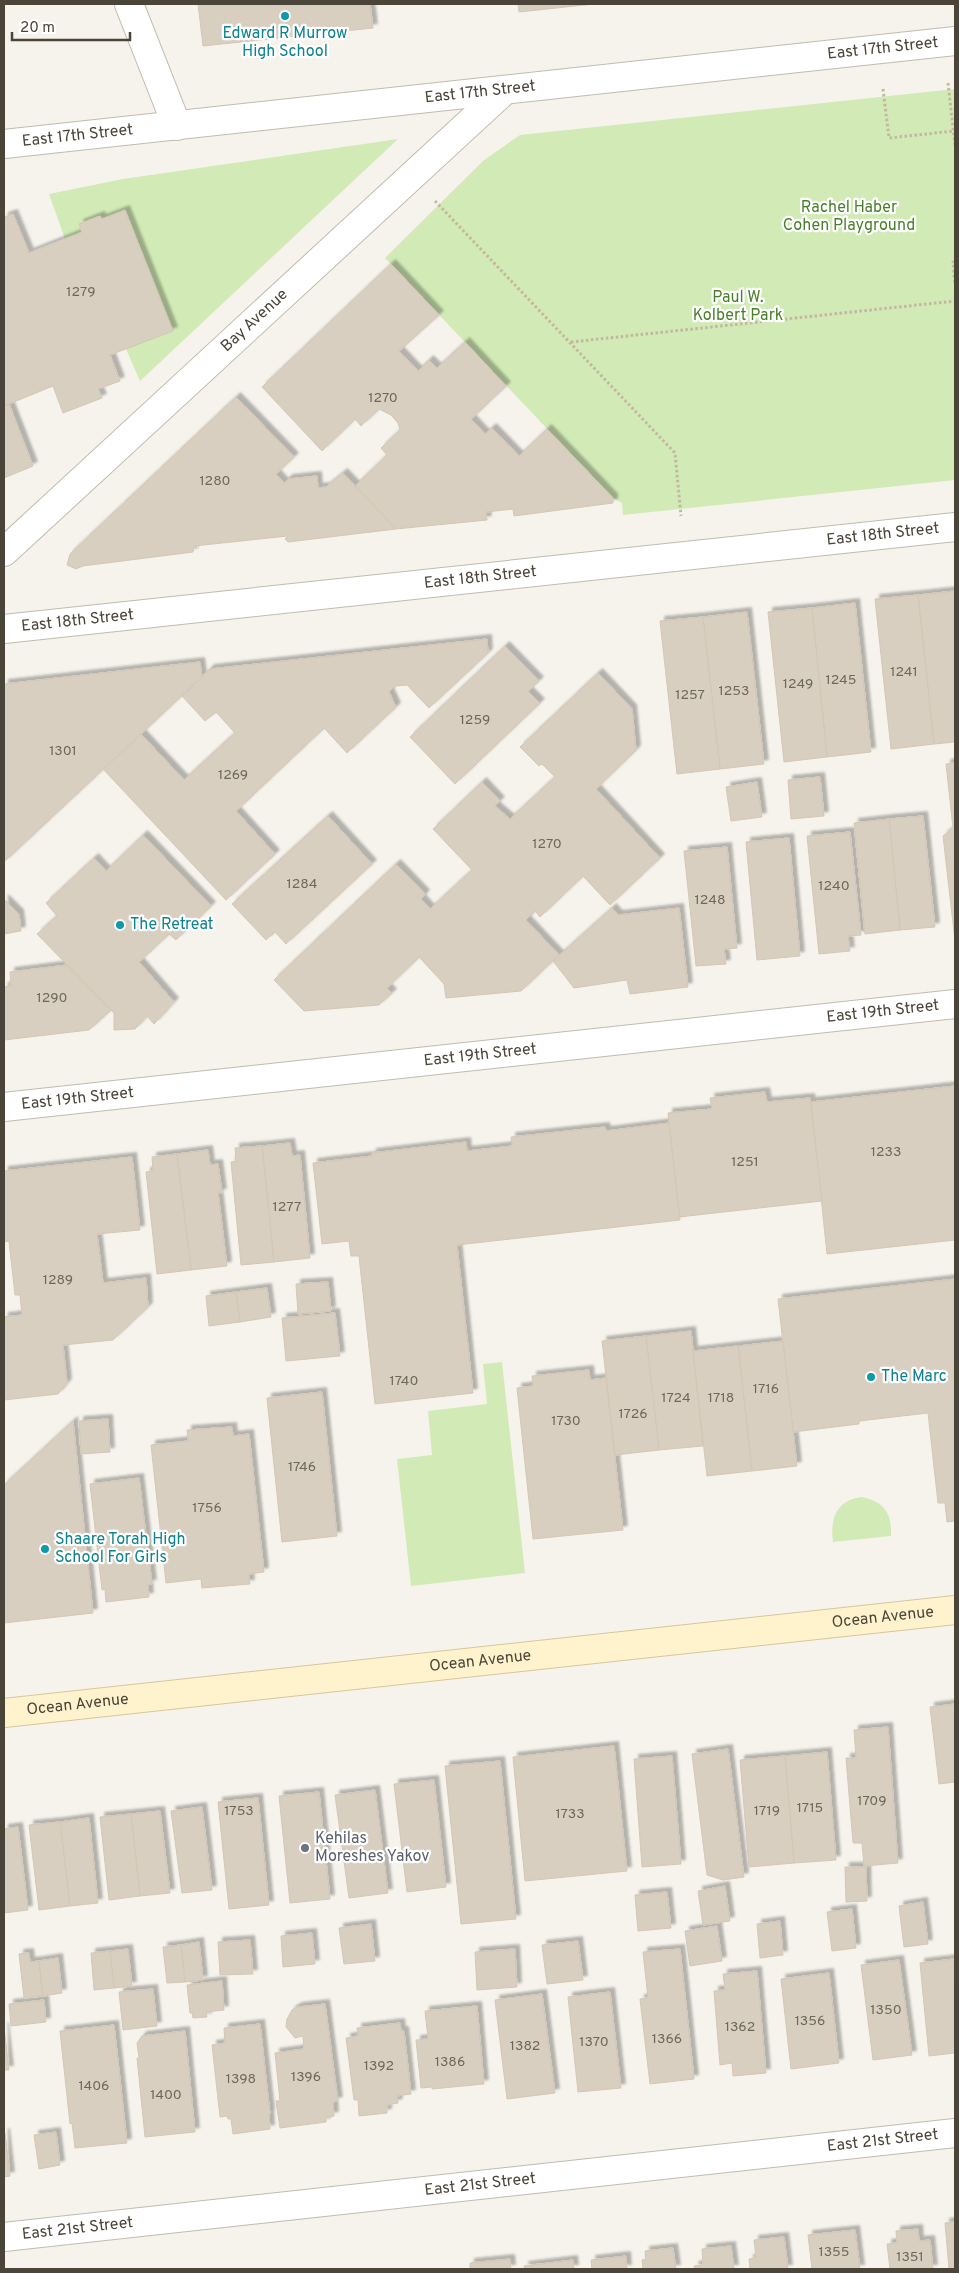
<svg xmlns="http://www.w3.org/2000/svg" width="959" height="2273" viewBox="0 0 959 2273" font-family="Overpass,sans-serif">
	<defs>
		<filter id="shadow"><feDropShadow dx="4.5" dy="-4.5" stdDeviation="1" flood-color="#0004"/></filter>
	</defs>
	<rect width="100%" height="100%" fill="#f6f3ec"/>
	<!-- green -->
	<g fill="#d2eab5">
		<path d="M955,89V480L623,515L622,503L613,498L385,258L484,160L520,135Z"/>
		<path d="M398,139L140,381L126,349L125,210L102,219L100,216L79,224L82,232L65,239L49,194L123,179Z"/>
		<path d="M502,1362L525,1573L411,1586L397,1459L432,1455L428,1411L487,1404L483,1364Z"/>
		<path d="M862,1497C884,1502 892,1513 891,1536L833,1542C830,1519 836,1500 862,1497Z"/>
	</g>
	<!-- building -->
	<g fill="#d8cfc1" stroke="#d3c7b4" filter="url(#shadow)">
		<path d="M198,4H370L373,28L203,46Z"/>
		<path d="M518,4H594L519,12Z"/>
		<path d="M125,210L173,331L110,355L120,381L98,389L102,398L63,413L53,386L4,406V217L13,214L29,253L82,232L79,224L100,216L102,219Z"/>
		<path d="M391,264L439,315L399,351L418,371L429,360L437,368L465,342L506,386L471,419L485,434L492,428L519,456L547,429L613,498V503L514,516L513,509L486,512L487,520L396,529L355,486L387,455L381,448L400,430L398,423L391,415L379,409L361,426L355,419L322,451L262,387Z"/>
		<path d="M236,397L294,457L276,474L284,483L288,479L317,476L318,488L326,487L343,473L396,529L288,542L285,539L288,536L194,546L193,552L83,566L76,569L67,565L70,554Z"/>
		<path d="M9,404L33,466L4,478V406Z"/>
		<path d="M955,591V742L934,744L918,595Z"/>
		<path d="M918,595L934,744L891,749L875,599Z"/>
		<path d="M855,603L871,752L827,757L812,608Z"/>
		<path d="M812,608L827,757L784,762L768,612Z"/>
		<path d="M747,612L764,764L720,769L703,617Z"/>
		<path d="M703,617L720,769L677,774L660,621Z"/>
		<path d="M487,639L488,653L429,708L407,685L395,686L389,692L396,707L347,753L324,728L236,811L275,854L226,900L103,769L141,734L184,780L235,733L216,712L205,721L182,696L210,669Z"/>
		<path d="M505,646L539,681L528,691L540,703L455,784L410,737Z"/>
		<path d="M200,662L202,677L4,862V684Z"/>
		<path d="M598,673L632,709L636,750L596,789L660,858L610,905L583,876L540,917L535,911L526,920L559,955L521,991L446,998L444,984L419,957L387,988L392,993L379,1005L304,1011L274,980L396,864L425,894L421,899L430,909L472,870L433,829L482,782L500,801L495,806L510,819L555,777L542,764L539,766L520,747Z"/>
		<path d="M955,763V941L943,836L953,828L946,764Z"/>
		<path d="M820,777L824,816L791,819L788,780Z"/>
		<path d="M757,782L762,817L731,821L726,787Z"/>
		<path d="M328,816L372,864L286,944L275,932L266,940L232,904Z"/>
		<path d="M923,816L935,927L900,930L889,819Z"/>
		<path d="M889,819L900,930L865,934L854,823Z"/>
		<path d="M850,832L861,935L848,936L850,951L819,954L807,836Z"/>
		<path d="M143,835L211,906L176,940L169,934L139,962L174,1002L154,1024L147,1016L135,1029L114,1030V1013L37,934L57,916L46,903L94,858L106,871Z"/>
		<path d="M789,838L800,956L757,960L746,842Z"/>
		<path d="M727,847L737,948L724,949L726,964L696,966L684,851Z"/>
		<path d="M4,899L19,914L21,931L4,934Z"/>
		<path d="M612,908L618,915L679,908L688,987L630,994L627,980L574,988L553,961Z"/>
		<path d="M67,965L111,1010L89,1030L4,1040V987L11,986L10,972Z"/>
		<path d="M955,1086V1240L827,1254L811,1102Z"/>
		<path d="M765,1092L767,1102L810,1098L822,1201L679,1217L668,1113L712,1109L710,1098Z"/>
		<path d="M669,1123L680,1220L457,1245L473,1393L375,1404L359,1256H351L349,1241L322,1244L313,1163L372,1156V1153L466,1142L467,1151L512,1146L511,1137L605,1127L606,1131Z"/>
		<path d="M290,1143L292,1156L300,1155L310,1258L274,1262L262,1146Z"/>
		<path d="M262,1146L274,1262L241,1265L231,1162L236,1161L235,1148Z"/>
		<path d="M208,1150L210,1165L218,1164L222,1193H218L227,1266L191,1270L177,1154Z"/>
		<path d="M177,1154L191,1270L157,1274L146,1172L153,1171L152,1157Z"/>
		<path d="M132,1157L140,1230L97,1234L103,1283L146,1278L148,1307L113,1340L63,1345L67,1383L58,1394L4,1400V1317L22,1315L20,1295H15L9,1241L4,1242V1171Z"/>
		<path d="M955,1279V1521L947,1522L945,1503H938L928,1413L859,1421V1424L793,1432L778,1299Z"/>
		<path d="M328,1282L331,1311L298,1314L296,1284Z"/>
		<path d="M267,1288L271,1317L240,1322L236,1292Z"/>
		<path d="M236,1292L240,1322L209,1326L206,1296Z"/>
		<path d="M335,1313L340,1356L286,1361L282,1318Z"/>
		<path d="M691,1331L703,1446L659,1450L646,1336Z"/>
		<path d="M646,1336L659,1450L615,1455L602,1341Z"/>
		<path d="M783,1341L797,1466L752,1471L738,1346Z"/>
		<path d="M738,1346L752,1471L707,1476L693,1351Z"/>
		<path d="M589,1370L590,1380L606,1378L623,1530L533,1539L517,1388L533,1386L532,1376Z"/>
		<path d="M322,1392L337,1536L282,1542L267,1398Z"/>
		<path d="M108,1419L110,1452L81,1454L79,1421Z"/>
		<path d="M73,1421L93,1613L4,1623V1485Z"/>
		<path d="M232,1427L233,1436L249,1434L264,1572L249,1574L250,1584L202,1588L201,1579L166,1583L151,1445L188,1441L187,1430Z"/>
		<path d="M139,1478L152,1584H148L149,1597L106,1602L105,1589L102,1590L90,1484Z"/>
		<path d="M955,1704V1782L939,1784L930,1707Z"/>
		<path d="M888,1727L898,1863L864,1866L862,1843H853L846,1758H856L854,1730Z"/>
		<path d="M614,1746L627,1871L525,1881L513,1757Z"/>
		<path d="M728,1749L744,1877L723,1880L707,1875L692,1754Z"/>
		<path d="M827,1752L836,1860L794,1863L785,1756Z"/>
		<path d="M672,1756L681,1864L642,1867L634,1759Z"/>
		<path d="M785,1756L794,1863L749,1867L740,1760Z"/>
		<path d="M500,1761L516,1919L461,1924L445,1766Z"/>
		<path d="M434,1780L446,1887L407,1892L394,1784Z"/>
		<path d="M375,1790L388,1893L349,1898L335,1795Z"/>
		<path d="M319,1792L330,1899L290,1903L279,1796Z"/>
		<path d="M258,1798L269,1905L229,1909L218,1802Z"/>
		<path d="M202,1807L212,1890L182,1893L171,1811Z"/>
		<path d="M160,1811L170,1893L140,1896L131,1814Z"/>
		<path d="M131,1814L140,1896L109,1900L100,1817Z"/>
		<path d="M89,1818L98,1903L70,1906L60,1822Z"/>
		<path d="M60,1822L70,1906L39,1910L29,1825Z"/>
		<path d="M18,1827L28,1910L4,1913V1829Z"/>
		<path d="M845,1867H866L867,1901L846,1902Z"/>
		<path d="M725,1886L730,1921L703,1925L698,1891Z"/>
		<path d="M667,1892L671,1928L638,1931L635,1895Z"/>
		<path d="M923,1902L928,1944L904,1947L899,1906Z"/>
		<path d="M852,1909L856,1948L832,1951L827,1912Z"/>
		<path d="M780,1921L783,1955L760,1958L757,1924Z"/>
		<path d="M371,1924L375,1961L344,1964L339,1928Z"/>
		<path d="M717,1926L722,1961L690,1966L685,1931Z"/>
		<path d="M312,1933L315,1964L283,1967L281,1936Z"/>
		<path d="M250,1940L253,1974L220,1975L218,1942Z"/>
		<path d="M578,1941L583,1980L547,1984L542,1945Z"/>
		<path d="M199,1942L203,1980L185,1982L181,1945Z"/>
		<path d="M181,1945L185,1982L167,1983L163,1947Z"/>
		<path d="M128,1949L132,1986L114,1988L110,1951Z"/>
		<path d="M515,1949L517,1987L477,1990L475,1952Z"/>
		<path d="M680,1949L694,2079L650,2084L640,1999L648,1998L643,1952Z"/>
		<path d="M110,1951L114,1988L94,1990L91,1953Z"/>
		<path d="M29,1953L30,1962L39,1961L43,1996L24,1998L19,1954Z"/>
		<path d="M58,1958L62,1993L43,1996L39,1961Z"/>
		<path d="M954,1959L955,2053L929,2056L920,1963Z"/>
		<path d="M899,1960L912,2055L873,2060L861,1965Z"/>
		<path d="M757,1971L766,2073L733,2076L732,2063L720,2065L714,1991L725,1990L723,1974Z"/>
		<path d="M829,1973L839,2063L791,2069L781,1979Z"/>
		<path d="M222,1981L224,2010L206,2012L207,2017L193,2018L192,2013H190L187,1985Z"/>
		<path d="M153,1989L157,2026L123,2030L119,1992Z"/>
		<path d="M610,1992L621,2088L578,2092L568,1997Z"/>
		<path d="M542,1994L555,2093L507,2099L495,2000Z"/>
		<path d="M44,2000L46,2022L11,2026L9,2004Z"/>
		<path d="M325,2004L338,2101L333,2102L334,2116L326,2117V2122L280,2128L276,2101H280L275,2053L304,2049L303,2036L295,2038L286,2027L287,2019L292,2010L298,2007Z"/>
		<path d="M477,2006L484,2084L432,2089V2087L421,2088L416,2040L428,2039L425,2011Z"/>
		<path d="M400,2023L401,2031H404L411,2094L397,2096L398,2103L387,2105V2113L359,2116L358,2100H354L346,2038L358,2036L357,2028Z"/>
		<path d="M260,2024L270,2114H269L270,2129L233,2134L231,2119H228L227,2116L220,2117L212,2045L225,2043L224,2028Z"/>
		<path d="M114,2025L127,2143L75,2148L72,2123L70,2124L60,2031Z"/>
		<path d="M4,2027L9,2070H4Z"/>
		<path d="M185,2031L195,2132L145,2137L137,2058H139L137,2043L142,2036Z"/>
		<path d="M56,2132L60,2165L39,2169L34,2135Z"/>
		<path d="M4,2133H5L10,2176L4,2177Z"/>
		<path d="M955,2222V2269H949L945,2223Z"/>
		<path d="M918,2229L919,2241L930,2240L933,2269H890L887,2244L897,2243L896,2231Z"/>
		<path d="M855,2230L860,2269H812L808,2235Z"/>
		<path d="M784,2237L788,2269H750L749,2259L756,2258L754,2240Z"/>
		<path d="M731,2246L734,2269H695L694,2266L703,2265L702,2249Z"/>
		<path d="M673,2248L676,2269H643L642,2260L646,2259L645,2251Z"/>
		<path d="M626,2256L627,2269H592L591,2260Z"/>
		<path d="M510,2259L511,2269H470V2263Z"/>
		<path d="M573,2260L574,2269H525L524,2266Z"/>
	</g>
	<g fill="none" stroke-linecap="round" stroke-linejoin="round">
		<defs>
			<g id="street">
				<path d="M129,4L177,126"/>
				<path id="s1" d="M4,144L955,41"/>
				<path id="s2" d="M4,552L505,90"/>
				<path id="s3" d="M4,629L955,527"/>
				<path id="s4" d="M4,1107L955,1004"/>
				<path id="s5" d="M4,2237L955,2133"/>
			</g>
			<g id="secondary">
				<path id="s6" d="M4,1713L955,1610"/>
			</g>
		</defs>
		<!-- street casing -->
		<use href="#street" stroke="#c2bbae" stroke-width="30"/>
		<!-- secondary casing -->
		<use href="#secondary" stroke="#d6c79b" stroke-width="30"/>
		<!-- path -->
		<g stroke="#c4b79f" stroke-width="3" stroke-dasharray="2.5 2.5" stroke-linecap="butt">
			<path d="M948,83L955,145"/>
			<path d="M883,89L889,138L954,131"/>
			<path d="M435,201L675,453L681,516"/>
			<path d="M955,262H953L955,285"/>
			<path d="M571,342L955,301"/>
		</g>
		<!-- street -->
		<use href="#street" stroke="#fff" stroke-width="28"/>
		<!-- secondary -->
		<use href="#secondary" stroke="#fff3cd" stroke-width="28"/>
	</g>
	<!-- markers -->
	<g fill="#0f9aa8" stroke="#fff" stroke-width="2">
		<circle cx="285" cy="16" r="5"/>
		<circle cx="120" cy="925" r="5"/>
		<circle cx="871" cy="1377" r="5"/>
		<circle cx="45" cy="1549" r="5"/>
	</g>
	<circle fill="#6b7280" stroke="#fff" stroke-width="2" cx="305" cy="1848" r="5"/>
	<g text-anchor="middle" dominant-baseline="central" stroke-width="4.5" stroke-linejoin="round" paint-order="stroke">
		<!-- number labels -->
		<g font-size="14" fill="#6e675b">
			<text x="81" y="292">1279</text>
			<text x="383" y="398">1270</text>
			<text x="215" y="481">1280</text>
			<text x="904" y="672">1241</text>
			<text x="841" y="680">1245</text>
			<text x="798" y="684">1249</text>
			<text x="734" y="691">1253</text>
			<text x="690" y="695">1257</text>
			<text x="475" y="720">1259</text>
			<text x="63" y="751">1301</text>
			<text x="233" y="775">1269</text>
			<text x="547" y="844">1270</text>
			<text x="302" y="884">1284</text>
			<text x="834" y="886">1240</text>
			<text x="710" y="900">1248</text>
			<text x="52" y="998">1290</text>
			<text x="886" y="1152">1233</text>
			<text x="745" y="1162">1251</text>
			<text x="287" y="1207">1277</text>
			<text x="58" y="1280">1289</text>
			<text x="404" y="1381">1740</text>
			<text x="766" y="1389">1716</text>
			<text x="676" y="1398">1724</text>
			<text x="721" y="1398">1718</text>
			<text x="633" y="1414">1726</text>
			<text x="566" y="1421">1730</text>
			<text x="302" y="1467">1746</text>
			<text x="207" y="1508">1756</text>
			<text x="872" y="1801">1709</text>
			<text x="810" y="1808">1715</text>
			<text x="239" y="1811">1753</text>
			<text x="767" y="1811">1719</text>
			<text x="570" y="1814">1733</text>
			<text x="886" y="2010">1350</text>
			<text x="810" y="2021">1356</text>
			<text x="740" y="2027">1362</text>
			<text x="667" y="2039">1366</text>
			<text x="594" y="2042">1370</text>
			<text x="525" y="2046">1382</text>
			<text x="450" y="2062">1386</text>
			<text x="379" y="2066">1392</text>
			<text x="306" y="2077">1396</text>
			<text x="241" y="2079">1398</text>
			<text x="94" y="2086">1406</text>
			<text x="166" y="2095">1400</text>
			<text x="834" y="2252">1355</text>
			<text x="910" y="2257">1351</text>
		</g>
		<!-- culture labels -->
		<g font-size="16" fill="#0d838f" stroke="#fff" text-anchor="start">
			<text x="285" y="34" text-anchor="middle">Edward R Murrow<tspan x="285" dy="18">High School</tspan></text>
			<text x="130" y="925">The Retreat</text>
			<text x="881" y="1377">The Marc</text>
			<text x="55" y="1540">Shaare Torah High<tspan x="55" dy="18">School For Girls</tspan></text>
		</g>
		<!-- street labels -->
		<g font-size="16" fill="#4b4439" stroke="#fff">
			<text stroke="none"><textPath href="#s1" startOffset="884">East 17th Street</textPath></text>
			<text stroke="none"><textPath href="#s1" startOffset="479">East 17th Street</textPath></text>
			<text stroke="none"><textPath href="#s1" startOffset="74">East 17th Street</textPath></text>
			<text stroke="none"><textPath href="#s2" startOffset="341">Bay Avenue</textPath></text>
			<text stroke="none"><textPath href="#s3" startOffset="884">East 18th Street</textPath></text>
			<text stroke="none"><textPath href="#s3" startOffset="479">East 18th Street</textPath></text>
			<text stroke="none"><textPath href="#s3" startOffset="74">East 18th Street</textPath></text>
			<text stroke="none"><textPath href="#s4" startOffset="884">East 19th Street</textPath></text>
			<text stroke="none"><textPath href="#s4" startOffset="479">East 19th Street</textPath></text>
			<text stroke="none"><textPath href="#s4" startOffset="74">East 19th Street</textPath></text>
			<text stroke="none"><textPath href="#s6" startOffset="884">Ocean Avenue</textPath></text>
			<text stroke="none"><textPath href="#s6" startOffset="479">Ocean Avenue</textPath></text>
			<text stroke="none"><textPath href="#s6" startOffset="74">Ocean Avenue</textPath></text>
			<text stroke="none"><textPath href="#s5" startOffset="884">East 21st Street</textPath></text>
			<text stroke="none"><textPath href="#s5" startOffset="479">East 21st Street</textPath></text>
			<text stroke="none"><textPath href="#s5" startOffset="74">East 21st Street</textPath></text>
		</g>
		<!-- park labels -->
		<g font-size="16" fill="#4a7f2a" stroke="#fff">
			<text x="849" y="208">Rachel Haber<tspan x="849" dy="18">Cohen Playground</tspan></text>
			<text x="738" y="298">Paul W.<tspan x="738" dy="18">Kolbert Park</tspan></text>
		</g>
		<!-- worship labels -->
		<g font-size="16" fill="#5b616d" stroke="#fff" text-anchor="start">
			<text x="315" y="1839">Kehilas<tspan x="315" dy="18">Moreshes Yakov</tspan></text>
		</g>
	</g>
	<!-- border -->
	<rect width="959" height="2273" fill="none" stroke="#4b4439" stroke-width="10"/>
	<!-- scale -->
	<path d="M12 32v8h118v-8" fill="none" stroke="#4b4439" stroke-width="2.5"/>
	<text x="20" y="32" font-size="15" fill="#4b4439" stroke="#ffffff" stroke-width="4" paint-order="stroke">20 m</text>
</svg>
